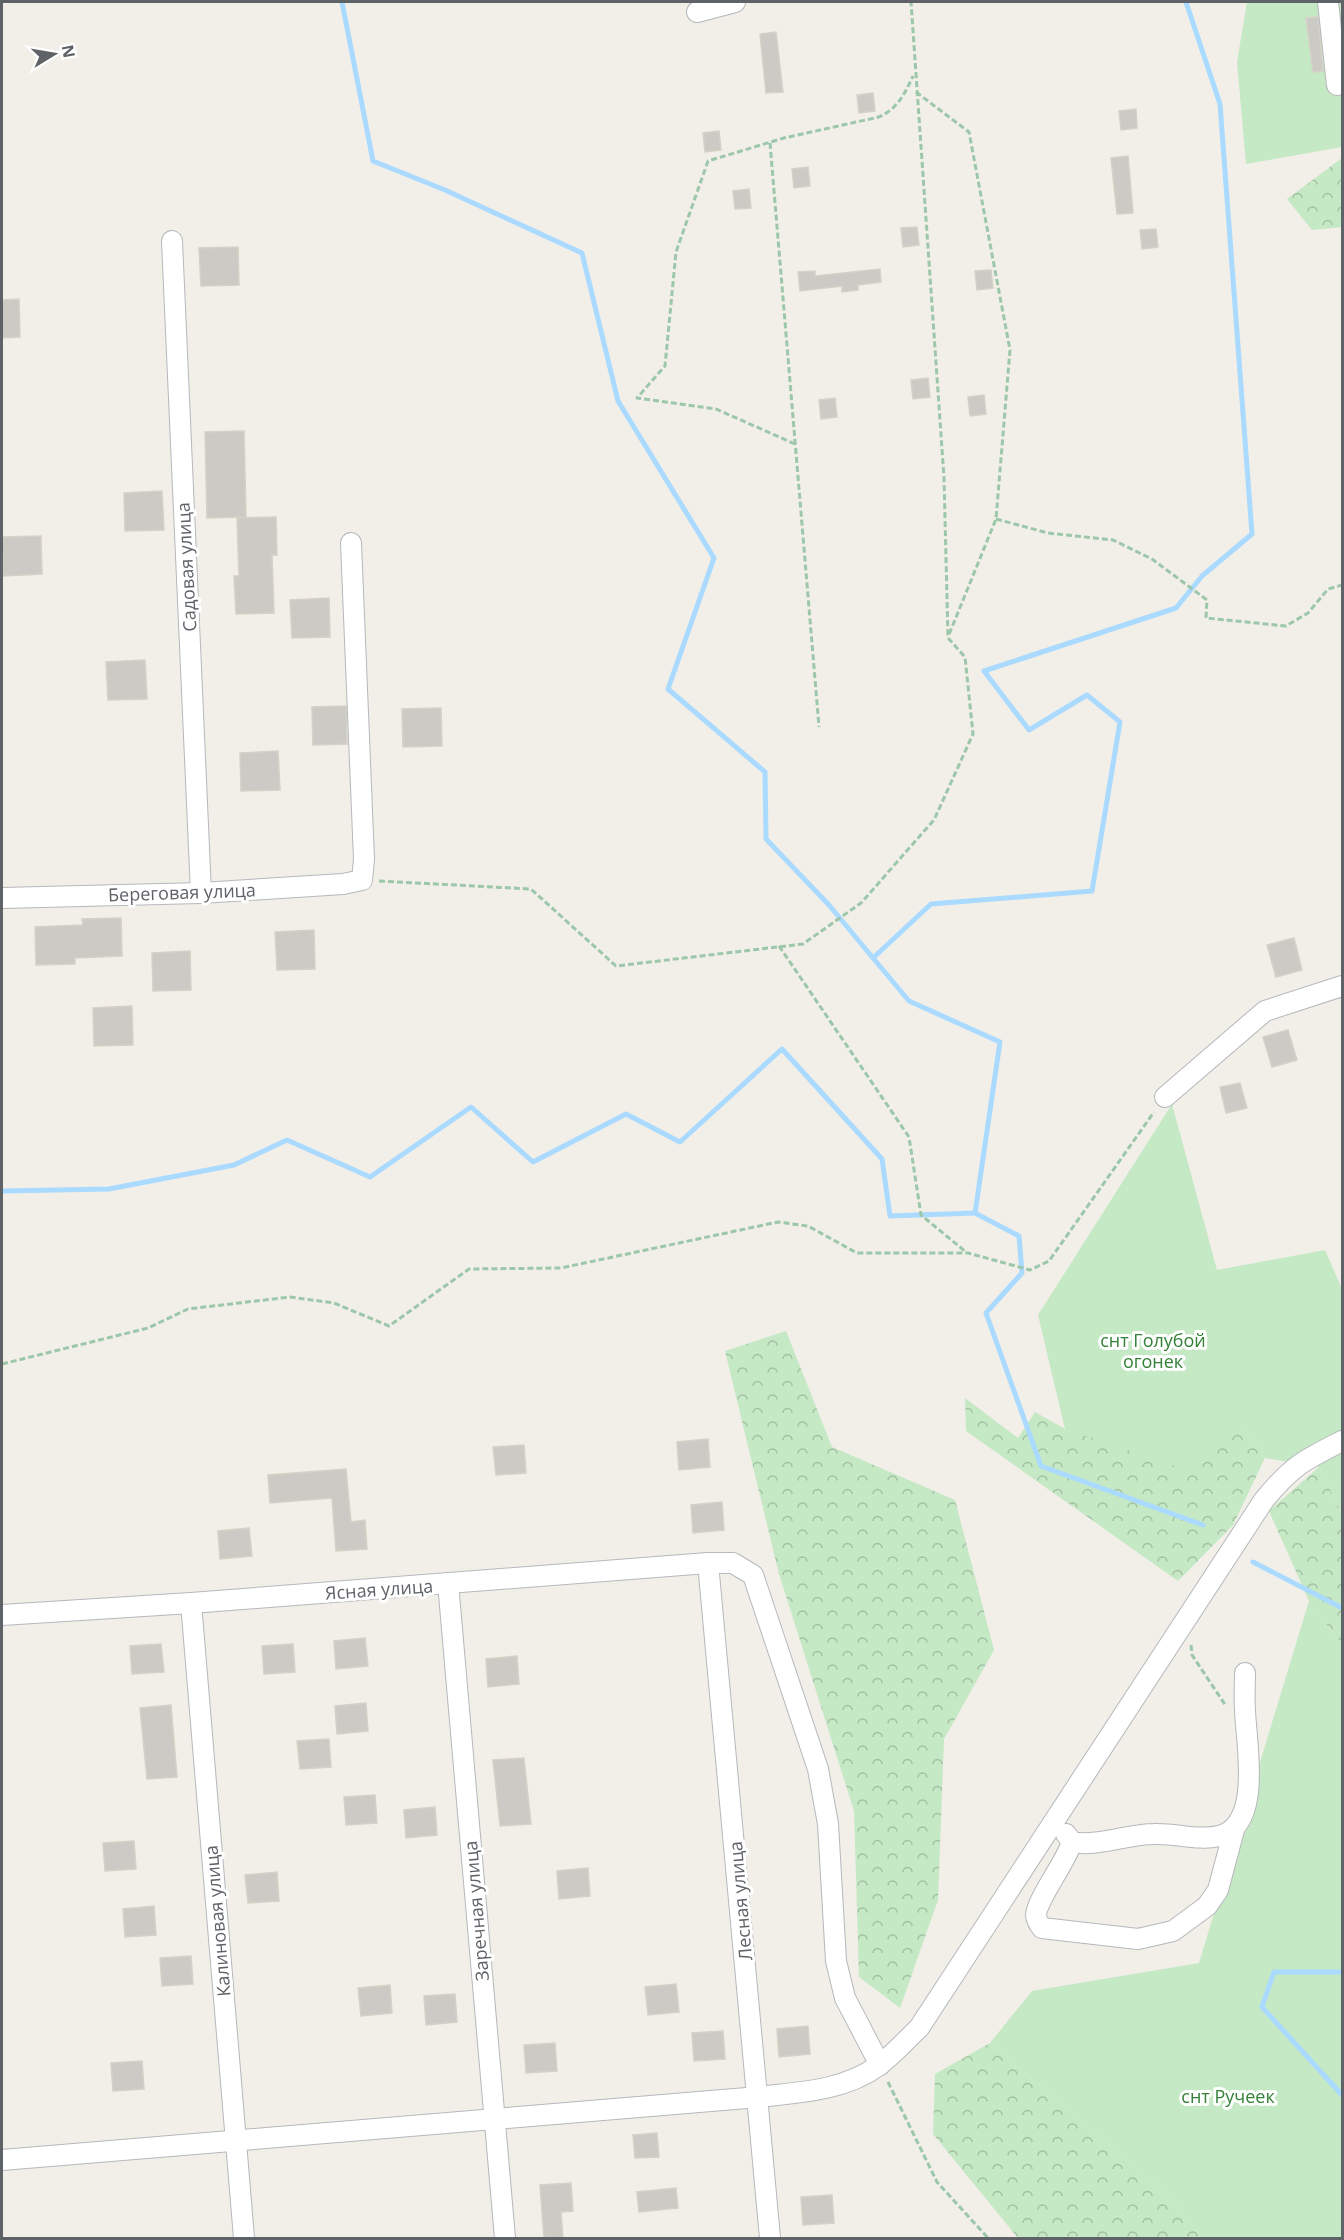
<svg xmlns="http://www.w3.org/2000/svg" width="1344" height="2240" viewBox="0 0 1344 2240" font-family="'Open Sans',sans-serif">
	<defs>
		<pattern id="forest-crowns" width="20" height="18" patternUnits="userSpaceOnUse" patternTransform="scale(1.5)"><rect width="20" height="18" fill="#c5e8c5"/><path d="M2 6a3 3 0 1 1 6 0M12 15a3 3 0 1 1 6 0" fill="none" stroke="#a3c0a4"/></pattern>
	</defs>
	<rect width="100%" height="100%" fill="#f1efe8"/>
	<!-- forest -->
	<g fill="url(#forest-crowns)">
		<path d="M1342,158V227L1312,230L1287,199Z"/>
		<path d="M786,1331L832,1447L955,1500L994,1650L944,1739L938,1900L900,2008L859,1977L854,1811L779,1574L725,1351Z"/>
		<path d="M965,1398L1018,1438L1035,1412L1065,1429L1244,1425L1265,1458L1233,1525L1178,1581L966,1431Z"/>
		<path d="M1319,1467L1342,1513V1645L1309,1601L1269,1511Z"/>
		<path d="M990,2043L1174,2201L1202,2238H1018L933,2134L935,2074Z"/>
	</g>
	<!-- garden -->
	<g fill="#c5e8c5">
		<path d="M1247,2H1342V147L1246,164L1237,62Z"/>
		<path d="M1172,1104L1217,1270L1325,1250L1342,1289V1513L1319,1467L1265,1458L1244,1425L1181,1468L1065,1429L1038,1315Z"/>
		<path d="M1309,1601L1342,1645V2238H1202L1174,2201L990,2043L1032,1991L1199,1963Z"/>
	</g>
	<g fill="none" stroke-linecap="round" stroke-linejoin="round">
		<!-- stream -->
		<g stroke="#aadaff" stroke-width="5">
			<path d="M342,2L373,161L445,190L582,253L618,401L714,558L668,689L765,772L766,839L829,905L873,958"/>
			<path d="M1186,2L1220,104L1252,534L1202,576L1176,608L984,671L1029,730L1087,695L1120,722L1092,891L931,904L873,958L909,1001L1000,1042L975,1213L1019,1236L1022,1273L986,1313L1041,1466L1203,1525"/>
			<path d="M2,1191L109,1189L234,1165L287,1140L370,1177L471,1107L533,1162L626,1114L680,1142L782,1049L882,1159L890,1216L975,1213"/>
			<path d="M1253,1562L1342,1608"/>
			<path d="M1342,1972H1274L1262,2007L1342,2095"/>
		</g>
	</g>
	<!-- building -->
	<g fill="#cccac5" stroke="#d6d1c6" stroke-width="1.5">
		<path d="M1318,17L1323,71L1313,72L1306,18Z"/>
		<path d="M776,32L783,92L766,93L760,34Z"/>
		<path d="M873,93L875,111L859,113L857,95Z"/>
		<path d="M1136,109L1137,128L1121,130L1119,111Z"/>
		<path d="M719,131L721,150L705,152L703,133Z"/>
		<path d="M1128,156L1133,213L1117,214L1111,158Z"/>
		<path d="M808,167L810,186L794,188L792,169Z"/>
		<path d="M749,189L751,208L735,209L733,191Z"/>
		<path d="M917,227L919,245L903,247L901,228Z"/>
		<path d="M1156,229L1158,247L1142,249L1140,230Z"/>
		<path d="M238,247L239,285L201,286L199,248Z"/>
		<path d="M880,269L881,282L858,285V290L842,292V286L800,291L798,272L815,271V276Z"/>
		<path d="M991,270L993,288L977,290L975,271Z"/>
		<path d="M19,299L20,337L2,338V300Z"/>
		<path d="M928,378L930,397L913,399L911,380Z"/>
		<path d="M984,395L986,414L970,416L968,397Z"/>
		<path d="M835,398L837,417L821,419L819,400Z"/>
		<path d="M244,431L246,517L207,518L205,432Z"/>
		<path d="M162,491L164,530L125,531L124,493Z"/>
		<path d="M276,517L277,555H272L274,613L236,614L234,576H239L237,518Z"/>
		<path d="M41,536L42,574L3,576L2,537Z"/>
		<path d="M329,598L330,637L292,638L290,600Z"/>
		<path d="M145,660L147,699L108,700L106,662Z"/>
		<path d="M346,706L347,744L313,745L312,707Z"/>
		<path d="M441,708L442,746L403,747L402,709Z"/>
		<path d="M278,751L280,790L241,791L240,753Z"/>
		<path d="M121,918L122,956L75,958V964L36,965L35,927L83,925L82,919Z"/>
		<path d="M314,930L315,969L277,970L275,932Z"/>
		<path d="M1294,938L1302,970L1276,977L1267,945Z"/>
		<path d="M190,951L191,990L153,991L152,953Z"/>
		<path d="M132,1006L133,1045L94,1046L93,1008Z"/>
		<path d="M1288,1030L1297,1060L1272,1067L1263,1037Z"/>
		<path d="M1240,1083L1247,1108L1226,1113L1220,1087Z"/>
		<path d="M708,1439L710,1467L679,1470L677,1442Z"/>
		<path d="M524,1445L526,1473L496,1475L493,1447Z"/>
		<path d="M346,1469L351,1522L365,1520L367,1549L336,1551L332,1498L270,1503L268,1475Z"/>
		<path d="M722,1502L724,1530L693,1533L691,1505Z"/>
		<path d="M249,1528L252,1556L220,1559L218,1531Z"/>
		<path d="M365,1638L368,1666L336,1669L334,1641Z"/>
		<path d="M161,1644L164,1672L132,1674L130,1646Z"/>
		<path d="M293,1644L295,1672L264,1674L262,1646Z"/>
		<path d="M517,1656L519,1684L488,1687L486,1659Z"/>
		<path d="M366,1703L368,1731L337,1734L335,1706Z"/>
		<path d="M171,1705L177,1777L147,1779L140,1708Z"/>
		<path d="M329,1739L331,1767L300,1769L297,1741Z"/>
		<path d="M524,1758L531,1824L500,1826L493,1760Z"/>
		<path d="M375,1795L377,1823L346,1825L344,1797Z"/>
		<path d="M435,1807L437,1835L406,1838L404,1810Z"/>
		<path d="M134,1841L136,1869L105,1871L103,1843Z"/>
		<path d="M588,1868L590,1896L559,1899L557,1871Z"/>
		<path d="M277,1872L279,1901L248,1903L245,1875Z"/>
		<path d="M154,1906L156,1935L125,1937L123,1909Z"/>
		<path d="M191,1956L193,1984L162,1986L160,1958Z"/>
		<path d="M676,1984L679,2012L648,2015L645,1987Z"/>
		<path d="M390,1985L392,2013L361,2016L358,1988Z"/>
		<path d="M455,1994L457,2022L426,2025L424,1996Z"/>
		<path d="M808,2026L810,2054L779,2057L777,2029Z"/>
		<path d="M723,2031L725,2059L694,2061L692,2033Z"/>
		<path d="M555,2043L557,2071L526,2073L524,2045Z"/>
		<path d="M142,2061L144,2089L113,2091L111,2063Z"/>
		<path d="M657,2133L659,2157L635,2158L633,2135Z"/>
		<path d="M571,2183L573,2211L561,2212L563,2238H544L540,2185Z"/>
		<path d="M676,2188L678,2208L639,2212L637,2192Z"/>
		<path d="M832,2195L834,2223L803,2225L801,2197Z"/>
	</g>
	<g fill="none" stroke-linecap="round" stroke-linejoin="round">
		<defs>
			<g id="minor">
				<path d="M1328,2L1337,85"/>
				<path d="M697,12L735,2"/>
				<path d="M172,241L201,893"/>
				<path d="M2,898L201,893L343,884L362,880L364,859L351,543"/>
				<path d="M1165,1097L1265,1011L1342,986"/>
				<path d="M708,1563L770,2238"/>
				<path d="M448,1583L505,2238"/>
				<path d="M191,1603L244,2238"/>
				<path d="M2,1615L191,1603L708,1563H733L753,1575L818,1769L828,1824L836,1961L845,1998L880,2065"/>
				<path d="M1066,1834L1072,1842C1099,1847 1127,1834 1154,1834C1176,1833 1198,1841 1219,1836C1263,1825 1246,1743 1245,1710C1244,1698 1245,1686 1245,1673"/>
				<path d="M1072,1842C1066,1862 1037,1899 1036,1915C1036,1920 1039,1924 1042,1928L1138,1939L1173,1931L1207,1906L1218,1890L1234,1830"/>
				<path d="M2,2160L759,2097C800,2092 843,2091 878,2066C893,2055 906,2040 919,2028L1264,1500C1292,1466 1304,1460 1342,1441"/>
			</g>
		</defs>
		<!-- minor casing -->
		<use href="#minor" stroke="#b5b8bc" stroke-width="22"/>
		<!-- path -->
		<g stroke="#9cc7a9" stroke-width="3" stroke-dasharray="6 3" stroke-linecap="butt">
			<path d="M916,92L969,132L1010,350L996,519L948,637"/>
			<path d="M770,143L819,727"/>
			<path d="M795,444L716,409L637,398L665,366L676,252L708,161L784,138L879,117C898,108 904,95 913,76"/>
			<path d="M996,519L1048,533L1113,540L1152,559L1207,600L1206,618L1286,626L1308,613L1328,589L1342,585"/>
			<path d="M379,881L531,889L616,966L803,944L861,903L934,820L973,734L965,657L948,638L944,478L911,2"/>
			<path d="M779,946L909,1137L921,1215L966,1252"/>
			<path d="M2,1364L148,1328L188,1309L290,1297L334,1303L389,1326L469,1269L561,1268L778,1222L808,1226L857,1253H968L1030,1270L1049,1261L1154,1112"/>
			<path d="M1191,1645L1192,1655L1226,1706"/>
			<path d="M888,2082L937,2182L988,2238"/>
		</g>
		<!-- minor -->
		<use href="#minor" stroke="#fff" stroke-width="20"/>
	</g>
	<g text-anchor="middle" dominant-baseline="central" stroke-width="6" stroke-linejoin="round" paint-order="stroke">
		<!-- street labels -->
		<g font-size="18" fill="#5f6368" stroke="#fff">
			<text transform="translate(186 567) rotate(-93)">Садовая улица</text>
			<text transform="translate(182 892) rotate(-2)">Береговая улица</text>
			<text transform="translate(379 1589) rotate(-4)">Ясная улица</text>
			<text transform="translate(740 1901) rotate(-95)">Лесная улица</text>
			<text transform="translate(476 1911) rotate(-95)">Заречная улица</text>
			<text transform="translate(217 1921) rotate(-95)">Калиновая улица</text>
		</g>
		<!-- park labels -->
		<g font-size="18" fill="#348238" stroke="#fff">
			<text x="1153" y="1340">снт Голубой<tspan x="1153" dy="21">огонек</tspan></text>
			<text x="1228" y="2096">снт Ручеек</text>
		</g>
	</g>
	<!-- border -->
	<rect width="1344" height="2240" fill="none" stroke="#5f6368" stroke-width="6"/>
	<!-- north arrow -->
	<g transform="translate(54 54) rotate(79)" stroke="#ffffff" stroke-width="4.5" paint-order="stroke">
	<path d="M0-4.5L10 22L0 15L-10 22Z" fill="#5f6368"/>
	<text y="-9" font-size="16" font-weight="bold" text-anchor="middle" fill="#5f6368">N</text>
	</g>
</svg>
